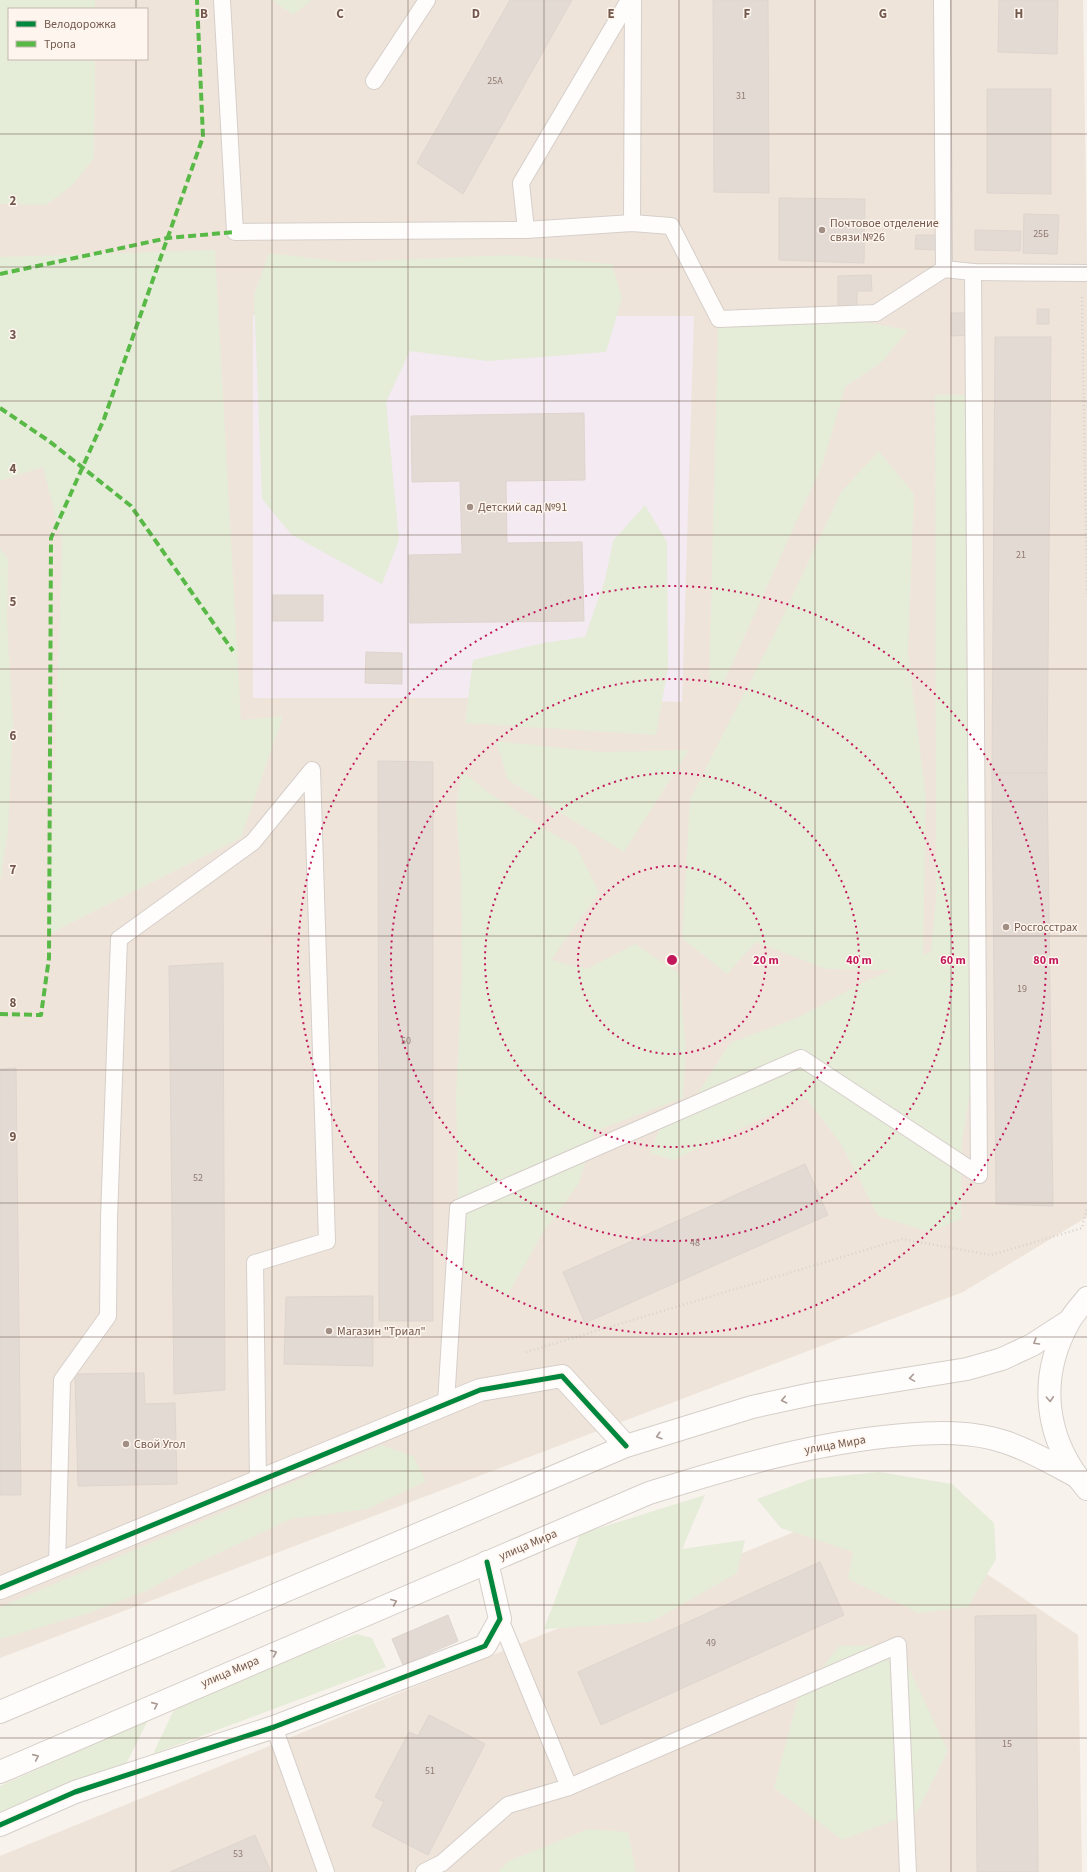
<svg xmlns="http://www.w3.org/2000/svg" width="1087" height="1872" viewBox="0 0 1087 1872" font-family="'Source Sans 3',sans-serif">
	<rect width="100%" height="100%" fill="#f7f2ec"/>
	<!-- residential -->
	<g fill="#efe4da" fill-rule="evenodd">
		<path d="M0,0H1083L1087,261V1217L963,1292L0,1658ZM9,9H147V59H9Z"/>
		<path d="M875,1499L1078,1635L1082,1872H0V1856Z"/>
	</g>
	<!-- education -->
	<path fill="#f3eaf2" d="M253,315L694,316L682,702L522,698H253Z"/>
	<!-- green -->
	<g fill="#e5ecd8">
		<path d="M0,0H95V9H9V59H95L94,158L72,186L46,205L0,204Z"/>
		<path d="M272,0H312L293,15Z"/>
		<path d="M215,250L241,720L283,716L241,838L49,934L62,542L43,467L0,481V257Z"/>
		<path d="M269,253L345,262L509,255L612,264L622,298L606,352L488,361L410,351L386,402L399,540L382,584L292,535L262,499L254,295Z"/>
		<path d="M849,319L908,330L882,362L845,387L823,463L721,688L709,687L718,327Z"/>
		<path d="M935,395H983L981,792L970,900L968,959L978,1004L974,1071L962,1141L961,1219L930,1232L878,1216L841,1144L806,1098L673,1160L650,1153L659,1130L693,1101L730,1043L799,1017L860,984L891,970L826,969L756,942L727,974L682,938L690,799L775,633L841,492L879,451L914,494L908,653L926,799L923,955L931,952L936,898Z"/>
		<path d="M645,505L667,542L668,668L656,735L465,723L473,660L543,643L585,637L605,580L613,541Z"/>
		<path d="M0,548L8,559L7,621L13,724L8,831L0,884Z"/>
		<path d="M496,741L600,752L689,750L624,852L508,780Z"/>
		<path d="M462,771L489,793L546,830L576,846L599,892L551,960L587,969L635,944L679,973L686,1050L683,1098L595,1131L579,1183L544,1231L507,1296L458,1269V1177L456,1096L462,971L461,879L456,806Z"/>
		<path d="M381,1445L413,1456L426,1481L368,1509L291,1519L192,1566L146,1591L86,1614L0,1639V1607Z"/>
		<path d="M879,1472L952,1484L994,1523L996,1559L968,1607L919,1613L848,1579L853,1552L781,1528L757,1499L811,1479Z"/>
		<path d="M705,1495L682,1549L745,1540L737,1573L651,1622L544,1629L580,1534Z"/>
		<path d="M357,1634L372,1638L386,1667L153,1754L179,1699Z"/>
		<path d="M898,1645L948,1751L917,1812L842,1840L774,1788L797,1701L839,1646Z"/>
		<path d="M148,1720L121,1774L0,1829V1786Z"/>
		<path d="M588,1829L628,1832L636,1872H498L509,1861Z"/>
	</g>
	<!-- building -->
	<g fill="#e3dad4" stroke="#dfd5cf">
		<path d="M510,0H572L463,194L417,163Z"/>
		<path d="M713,0H768L769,193L714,192Z"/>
		<path d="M999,0H1058L1057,54L998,52Z"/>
		<path d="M987,89H1051V194L987,193Z"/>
		<path d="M779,198L865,199L864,263L779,260Z"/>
		<path d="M1024,214L1059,215L1057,254L1023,253Z"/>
		<path d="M975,230L1021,231L1020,251L975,250Z"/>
		<path d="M916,235H938L937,250L915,249Z"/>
		<path d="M871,275L872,291H857V306L838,307V276Z"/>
		<rect x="1037" y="309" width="12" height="15"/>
		<path d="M951,313H970V335L951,336Z"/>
		<path d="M995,337H1051L1047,773H992Z"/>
		<path d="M584,413L585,480L506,481L507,543L582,542L584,621L410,623L409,555L462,554L460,481L412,482L411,416Z"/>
		<rect x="273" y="595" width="50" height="26"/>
		<path d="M366,652L402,653V684L365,683Z"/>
		<path d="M378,761L433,762V1321H379Z"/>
		<path d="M992,773H1047L1053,1206L996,1204Z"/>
		<path d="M223,963L225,1390L174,1394L169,966Z"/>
		<path d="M16,1068L21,1495H0V1069Z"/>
		<path d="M805,1164L828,1215L585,1323L563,1272Z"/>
		<path d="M373,1296V1366L284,1364L286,1297Z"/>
		<path d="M144,1373L145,1404L175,1403L177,1484L78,1486L75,1374Z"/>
		<path d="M820,1562L844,1615L601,1725L578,1672Z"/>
		<path d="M448,1615L458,1641L403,1665L392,1639Z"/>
		<path d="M1036,1615L1038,1872H977L975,1616Z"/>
		<path d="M429,1715L485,1744L428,1855L372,1826L384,1802L375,1797L409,1732L418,1736Z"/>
		<path d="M255,1835L271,1872H170Z"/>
	</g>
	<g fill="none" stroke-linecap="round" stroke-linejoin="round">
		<defs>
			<g id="service">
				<path d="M222,0L235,232L526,230L632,223L671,226L719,319L876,313L944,269L973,272L1087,273"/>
				<path d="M942,0L944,269"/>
				<path d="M374,81L427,0"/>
				<path d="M632,223L633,0"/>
				<path d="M526,230L521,183L629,0"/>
				<path d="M973,272L979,1175"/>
				<path d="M446,1403L458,1208L801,1058L979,1175"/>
				<path d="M57,1565L62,1380L108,1316L109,1218L119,939L253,842L312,770L327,1241L255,1263L258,1482"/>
				<path d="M274,1727L326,1872"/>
				<path d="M569,1787L898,1645L908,1872"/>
				<path d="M424,1872L442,1863L508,1805L569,1787L500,1619"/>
			</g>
			<g id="minor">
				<path d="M0,1588L480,1390L562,1376L626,1446"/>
				<path d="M0,1825L75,1792L274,1727L485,1646L500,1619L487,1562"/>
			</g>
			<g id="secondary">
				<path d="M1087,1298C1081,1306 1073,1314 1069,1322C1037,1379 1045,1440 1087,1489"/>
				<path d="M0,1712L626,1446L752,1407L812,1394L967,1369L1002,1359L1032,1345L1069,1321"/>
				<path d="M0,1772L649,1493C732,1467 816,1442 903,1435C937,1432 972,1431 1005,1442C1030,1450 1053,1464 1076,1476"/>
			</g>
		</defs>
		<!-- service casing -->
		<use href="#service" stroke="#d6cfca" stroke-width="18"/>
		<!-- minor casing -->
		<use href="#minor" stroke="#d6cfca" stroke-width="24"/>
		<!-- secondary casing -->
		<use href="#secondary" stroke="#d6cec8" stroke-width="24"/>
		<!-- path -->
		<g stroke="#d9d2cf" stroke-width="2.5" stroke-dasharray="1 3" stroke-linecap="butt">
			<path d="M1082,297L1087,594"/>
			<path d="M526,1352L902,1239L991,1255L1082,1228L1087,1207"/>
		</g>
		<!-- service -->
		<use href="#service" stroke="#fefdfc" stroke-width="16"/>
		<!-- minor -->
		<use href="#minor" stroke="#fefdfc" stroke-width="22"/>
		<!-- secondary -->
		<use href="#secondary" stroke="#fefdfc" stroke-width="22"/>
		<!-- quiet -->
		<g stroke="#58b947" stroke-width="4" stroke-dasharray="8 4" stroke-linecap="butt">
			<path d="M0,274L168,238L235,232"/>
			<path d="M0,408L49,441L131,506L233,651"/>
			<path d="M0,1014L41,1015L49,958L51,538L104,419L203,137L197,0"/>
		</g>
		<defs>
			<g id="cycleway">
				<path d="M0,1588L480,1390L562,1376L626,1446"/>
				<path d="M0,1825L75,1792L274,1727L485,1646L500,1619L487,1562"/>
			</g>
		</defs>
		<!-- cycleway casing -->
		<use href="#cycleway" stroke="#fef6ee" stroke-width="8"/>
		<!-- cycleway -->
		<use href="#cycleway" stroke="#00873e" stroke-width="5"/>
	</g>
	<!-- one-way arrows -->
	<defs><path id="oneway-chevron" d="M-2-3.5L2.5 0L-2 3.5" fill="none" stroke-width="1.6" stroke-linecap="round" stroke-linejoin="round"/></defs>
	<g stroke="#ab9a93">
		<use href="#oneway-chevron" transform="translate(1036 1342) rotate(149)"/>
		<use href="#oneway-chevron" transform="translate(912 1378) rotate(171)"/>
		<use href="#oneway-chevron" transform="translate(1050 1399) rotate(87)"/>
		<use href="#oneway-chevron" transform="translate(784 1400) rotate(167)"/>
		<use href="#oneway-chevron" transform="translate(659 1436) rotate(163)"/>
		<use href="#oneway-chevron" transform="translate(394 1602) rotate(-23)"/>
		<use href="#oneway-chevron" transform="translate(274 1653) rotate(-23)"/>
		<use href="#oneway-chevron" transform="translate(155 1705) rotate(-24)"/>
		<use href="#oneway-chevron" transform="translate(36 1757) rotate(-24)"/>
	</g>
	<!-- grid -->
	<path fill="none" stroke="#73584d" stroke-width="1" stroke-opacity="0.55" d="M136,0V9M272,0V1872M408,0V1872M544,0V1872M679,0V1872M815,0V1872M951,0V1872M136,59V1872M0,134H1087M0,267H1087M0,401H1087M0,535H1087M0,669H1087M0,802H1087M0,936H1087M0,1070H1087M0,1203H1087M0,1337H1087M0,1471H1087M0,1605H1087M0,1738H1087"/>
	<!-- distance rings -->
	<g fill="none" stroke="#c2185b" stroke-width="2" stroke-dasharray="2 4">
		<circle cx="672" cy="960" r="94"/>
		<circle cx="672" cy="960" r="187"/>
		<circle cx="672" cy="960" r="281"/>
		<circle cx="672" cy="960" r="374"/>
	</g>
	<!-- markers -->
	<g fill="#a18e85" stroke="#fef6ee" stroke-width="1.5">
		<circle cx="822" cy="230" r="4"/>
		<circle cx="470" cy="507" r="4"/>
		<circle cx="1006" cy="927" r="4"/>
		<circle cx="329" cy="1331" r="4"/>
		<circle cx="126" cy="1444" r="4"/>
	</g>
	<g text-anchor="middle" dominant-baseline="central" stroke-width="3" stroke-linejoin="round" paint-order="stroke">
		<!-- number labels -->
		<g font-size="10" fill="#917a71">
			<text x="495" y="81">25А</text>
			<text x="741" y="96">31</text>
			<text x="1041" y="234">25Б</text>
			<text x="1021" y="555">21</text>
			<text x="1022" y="989">19</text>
			<text x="406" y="1041">50</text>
			<text x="198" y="1178">52</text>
			<text x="695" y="1243">48</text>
			<text x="711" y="1643">49</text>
			<text x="1007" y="1744">15</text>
			<text x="430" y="1771">51</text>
			<text x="238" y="1854">53</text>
		</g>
		<!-- poi labels -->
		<g font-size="12" fill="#73584d" stroke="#fef6ee" text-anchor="start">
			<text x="830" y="223">Почтовое отделение<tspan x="830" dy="14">связи №26</tspan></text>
			<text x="478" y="507">Детский сад №91</text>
			<text x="1014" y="927">Росгосстрах</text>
			<text x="337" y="1331">Магазин "Триал"</text>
			<text x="134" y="1444">Свой Угол</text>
		</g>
		<!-- street labels -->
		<g font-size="12" fill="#73584d" stroke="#fef6ee">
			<text transform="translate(835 1445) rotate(-10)">улица Мира</text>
			<text transform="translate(528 1545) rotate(-23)">улица Мира</text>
			<text transform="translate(230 1672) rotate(-23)">улица Мира</text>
		</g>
	</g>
	<g font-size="13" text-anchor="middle" font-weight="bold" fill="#73584d" stroke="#fef6ee" stroke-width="3" stroke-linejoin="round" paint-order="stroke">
		<text x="204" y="18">B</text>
		<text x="340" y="18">C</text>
		<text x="476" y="18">D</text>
		<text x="611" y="18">E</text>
		<text x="747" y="18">F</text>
		<text x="883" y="18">G</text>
		<text x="1019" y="18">H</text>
		<text x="13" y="205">2</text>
		<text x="13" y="339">3</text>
		<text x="13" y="473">4</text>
		<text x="13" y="606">5</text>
		<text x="13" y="740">6</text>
		<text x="13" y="874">7</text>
		<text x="13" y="1007">8</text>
		<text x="13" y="1141">9</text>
	</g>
	<circle cx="672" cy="960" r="6" fill="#c2185b" stroke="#fef6ee" stroke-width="2"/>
	<g font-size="12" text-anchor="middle" font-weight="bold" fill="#c2185b" stroke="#fef6ee" stroke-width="3" stroke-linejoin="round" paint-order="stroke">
		<text x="766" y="964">20 m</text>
		<text x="859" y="964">40 m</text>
		<text x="953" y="964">60 m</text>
		<text x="1046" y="964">80 m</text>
	</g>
	<!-- legend -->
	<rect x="8" y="8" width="140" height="52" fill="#fef6ee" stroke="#c6b7ae"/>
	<rect x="16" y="21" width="20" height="6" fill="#00873e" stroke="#c6b7ae"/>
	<text x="44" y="28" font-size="12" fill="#73584d">Велодорожка</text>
	<rect x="16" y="41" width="20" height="6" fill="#58b947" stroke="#c6b7ae"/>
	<text x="44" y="48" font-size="12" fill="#73584d">Тропа</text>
</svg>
